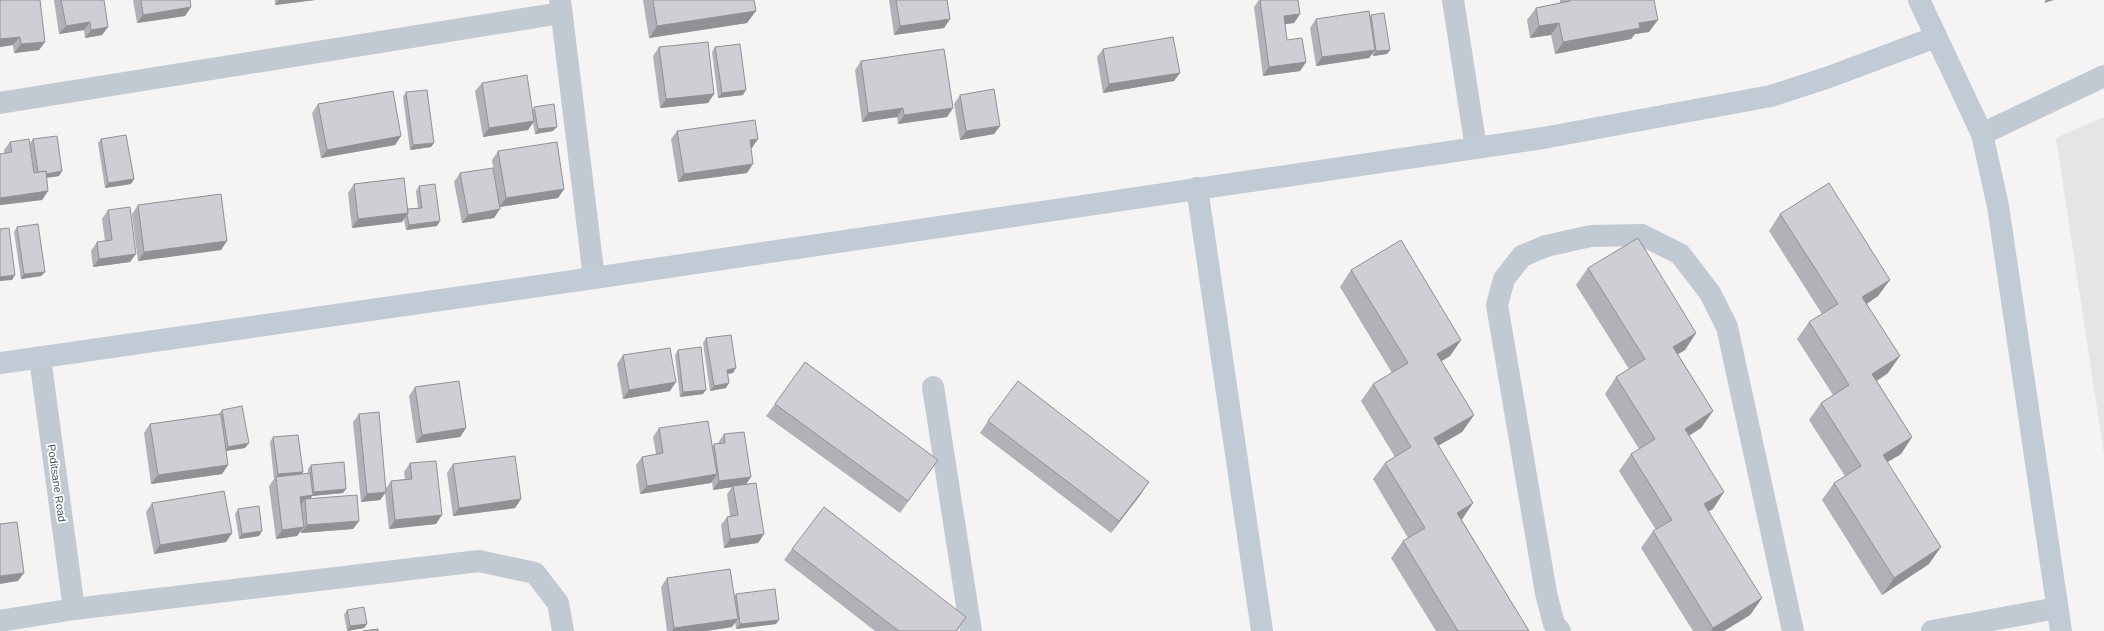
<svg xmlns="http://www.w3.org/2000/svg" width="2104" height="631" viewBox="0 0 2104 631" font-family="Helvetica,sans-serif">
	<rect width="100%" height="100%" fill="#f5f3f3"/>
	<!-- education -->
	<path fill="#e6e4e5" d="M2104,117V454L2056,138Z"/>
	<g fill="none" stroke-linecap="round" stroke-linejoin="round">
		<!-- street -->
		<g stroke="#c1cad2" stroke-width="22">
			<path d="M560,0L594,278"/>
			<path d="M1453,0L1476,148"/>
			<path d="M0,103L561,13"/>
			<path d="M1982,134L2104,76"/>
			<path d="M40,358L74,609"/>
			<path d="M933,387L971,631"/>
			<path d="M0,621L74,609L479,561L535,573L558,603L563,631"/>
			<path d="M1560,631L1554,624L1546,593L1497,305L1504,279L1522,256L1546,246L1591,236L1642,235L1680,254L1710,293L1727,327L1793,631"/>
			<path d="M1932,631L2057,608"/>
		</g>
		<!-- secondary -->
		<g stroke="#c1cbd6" stroke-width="22">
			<path d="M1919,0L1982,134L1998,206L2061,631"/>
			<path d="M1197,188L1262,631"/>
			<path d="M0,363L594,278L1543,138L1771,96L1829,77L1936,37"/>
		</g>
	</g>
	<!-- wall -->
	<g fill="#b0b2b7">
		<path d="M0,0L45,42L39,50L14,53L13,45L0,47Z"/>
		<path d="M54,0H104L102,35L85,38L84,30L59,34Z"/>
		<path d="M133,0H190L191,7L185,16L137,23Z"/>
		<path d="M275,0H315L275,5Z"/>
		<path d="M643,0H754L747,23L649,38Z"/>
		<path d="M889,0H947L950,19L944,28L894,35Z"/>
		<path d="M1259,0H1298L1300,14L1294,23L1285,24L1287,40L1306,62L1300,71L1263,76L1254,7Z"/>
		<path d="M1560,0H1654L1649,32L1635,34L1631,39L1555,54L1551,35L1530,38L1527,20L1536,8L1560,3Z"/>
		<path d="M1371,15L1390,50L1387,54L1373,56L1372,53L1369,58L1316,66L1310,28L1316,19L1370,17Z"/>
		<path d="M659,47L714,94L708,103L660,108L653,56Z"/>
		<path d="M715,47L743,95L718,98L712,52Z"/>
		<path d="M1103,49L1174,81L1103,93L1097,57Z"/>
		<path d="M861,61L953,108L947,117L898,124L897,117L862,122L855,70Z"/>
		<path d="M482,83L533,110L534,107L553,131L535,134L533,123L528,130L483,137L475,91Z"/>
		<path d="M406,92L431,147L410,150L403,97Z"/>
		<path d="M960,95L1000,126L994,134L960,140L954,104Z"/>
		<path d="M318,104L401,136L395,145L321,158L312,113Z"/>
		<path d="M677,131L752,148H751L747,173L678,182L671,139Z"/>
		<path d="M33,139L62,171L59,176L46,178L48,191L42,200L0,205V154L4,153V150L10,142L34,173L30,143Z"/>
		<path d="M101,139L134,179L131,184L105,188L98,143Z"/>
		<path d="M498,151L564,189L558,198L500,207L494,218L462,223L454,182L460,173L495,179L492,160Z"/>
		<path d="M354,184L408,209L418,208L416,191L419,186L437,226L406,230L404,219L402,222L352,228L348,193Z"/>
		<path d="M138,205L221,250L138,261L132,214Z"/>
		<path d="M108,210L130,262L93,267L91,251L97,242L105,241L102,219Z"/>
		<path d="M1780,214L1878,296L1867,304L1888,373L1877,381L1912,437L1901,454L1887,462L1929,564L1882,595L1822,500L1834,483L1845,476L1809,420L1821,403L1833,395L1797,339L1809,322L1822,314L1769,231Z"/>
		<path d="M17,227L45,272L41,276L21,279L14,232Z"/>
		<path d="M1588,268L1696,333L1685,350L1678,354L1713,411L1701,428L1689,436L1713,509L1708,511L1762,598L1750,615L1724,631H1693L1641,548L1653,531L1656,530L1619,471L1631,454L1639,449L1605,394L1616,377L1629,369L1576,285Z"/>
		<path d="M1351,270L1461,340L1450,356L1441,361L1474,415L1462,432L1438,446L1473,503L1462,520L1529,631H1436L1391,558L1403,541L1408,538L1373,479L1385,463L1395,457L1361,401L1373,384L1392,373L1340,287Z"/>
		<path d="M706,338L733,373L727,374L726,388L710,391L703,343Z"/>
		<path d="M678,350L703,394L680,397L675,355Z"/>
		<path d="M623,355L670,391L623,399L617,364Z"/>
		<path d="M415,387L466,428L460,437L416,443L409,396Z"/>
		<path d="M775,404L938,460L900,513L766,416Z"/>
		<path d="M222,410L245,448L226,451L228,465L222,474L151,484L144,433L150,424L218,415Z"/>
		<path d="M359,414L386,488L391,481L405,479L404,472L410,463L436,524L389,529L385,493L380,500L361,502L353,422Z"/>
		<path d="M988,421L1141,494L1111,533L980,433Z"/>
		<path d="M659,428L712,447L714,444L718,443L724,434L746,484L764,534L758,543L724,548L721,525L727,517L730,516L727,494L732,487L713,490L712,481L711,483L640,494L636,465L642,457L656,454L653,437Z"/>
		<path d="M273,437L303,472L301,474L308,473V469L311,465L346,489L343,493L312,496L310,499L359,521L353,529L301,533V531L297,536L276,539L269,486L274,479L270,442Z"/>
		<path d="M453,464L521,499L515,508L453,516L447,473Z"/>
		<path d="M152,503L232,533L226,542L154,554L146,512Z"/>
		<path d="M238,509L262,531L259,536L239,539L235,514Z"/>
		<path d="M792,549L966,617L957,631H875L784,560Z"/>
		<path d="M667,578L734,596L736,594L776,624L736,629L735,622L732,627L706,631H667L661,587Z"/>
		<path d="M347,610L367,624L364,628L347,631L344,615Z"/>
	</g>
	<!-- shaded-wall -->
	<g fill="#909195">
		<path d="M279,0H315L275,5Z"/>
		<path d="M2046,0H2054L2044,3Z"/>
		<path d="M191,7L185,16L137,23L143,15Z"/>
		<path d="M756,11L747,23L649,38L657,26Z"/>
		<path d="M1300,14L1294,23L1278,25L1284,16Z"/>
		<path d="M950,19L944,28L894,35L900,26Z"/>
		<path d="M1658,20L1649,32L1635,34L1631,39L1555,54L1563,42L1639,23Z"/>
		<path d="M90,22L84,30L59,34L66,26Z"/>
		<path d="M1559,23L1551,35L1530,38L1539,26Z"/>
		<path d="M108,27L102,35L85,38L91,30Z"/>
		<path d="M20,37L13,45L0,47V39Z"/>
		<path d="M45,42L39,50L14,53L21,44Z"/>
		<path d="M1375,50L1369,58L1316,66L1322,57Z"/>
		<path d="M1390,50L1387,54L1373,56L1376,51Z"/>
		<path d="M1306,62L1300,71L1263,76L1269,67Z"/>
		<path d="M1180,73L1174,81L1103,93L1109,84Z"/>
		<path d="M746,90L743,95L718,98L722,93Z"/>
		<path d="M714,94L708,103L660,108L666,99Z"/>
		<path d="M903,108L897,117L862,122L868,113Z"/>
		<path d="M953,108L947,117L898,124L904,115Z"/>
		<path d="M534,121L528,130L483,137L489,128Z"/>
		<path d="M1000,126L994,134L960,140L966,131Z"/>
		<path d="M557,127L553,131L535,134L538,129Z"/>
		<path d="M401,136L395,145L321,158L327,150Z"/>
		<path d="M758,139L752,148L744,149L750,140Z"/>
		<path d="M434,143L431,147L410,150L413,145Z"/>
		<path d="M753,164L747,173L678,182L684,174Z"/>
		<path d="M62,171L59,176L35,179L38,175Z"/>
		<path d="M134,179L131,184L105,188L108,183Z"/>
		<path d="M564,189L558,198L499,207L506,198Z"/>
		<path d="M48,191L42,200L0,205V198Z"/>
		<path d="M500,209L494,218L462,223L468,215Z"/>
		<path d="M408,213L402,222L352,228L358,219Z"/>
		<path d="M440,221L437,226L406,230L409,225Z"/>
		<path d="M227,241L221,250L138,261L144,252Z"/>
		<path d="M136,254L130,262L93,267L99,259Z"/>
		<path d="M45,272L41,276L21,279L24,274Z"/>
		<path d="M15,275L12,280L0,281V277Z"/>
		<path d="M1890,280L1878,296L1851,314L1862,297Z"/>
		<path d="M1696,333L1685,350L1661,364L1673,347Z"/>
		<path d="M1461,340L1450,356L1425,371L1437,354Z"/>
		<path d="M1900,356L1888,373L1861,391L1872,374Z"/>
		<path d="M736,368L733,373L723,374L727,370Z"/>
		<path d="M676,382L670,391L623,399L629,390Z"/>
		<path d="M729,383L726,388L710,391L714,386Z"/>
		<path d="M706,390L703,394L680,397L683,392Z"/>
		<path d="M1713,411L1701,428L1673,445L1685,429Z"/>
		<path d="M1474,415L1462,432L1422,455L1434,438Z"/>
		<path d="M466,428L460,437L416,443L422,435Z"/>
		<path d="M1912,437L1901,454L1871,472L1883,455Z"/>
		<path d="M249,443L245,448L225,451L228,447Z"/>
		<path d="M228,465L222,474L151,484L158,475Z"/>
		<path d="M303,472L300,476L276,477L278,474Z"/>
		<path d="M717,474L711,483L640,494L647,486Z"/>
		<path d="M751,477L745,486H733L732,487L713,490L719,481Z"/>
		<path d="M1149,482L1141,494L1111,533L1119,521Z"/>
		<path d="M346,489L343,493L312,496L307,504L305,499L301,504L294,505L300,497L312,495L314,492Z"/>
		<path d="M386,492L380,500L361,502L367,494Z"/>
		<path d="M1724,492L1713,509L1692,521L1704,504Z"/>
		<path d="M521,499L515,508L453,516L459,508Z"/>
		<path d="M1473,503L1461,520L1457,513Z"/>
		<path d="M442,515L436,524L389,529L395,520Z"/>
		<path d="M359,521L353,529L301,533L307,525Z"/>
		<path d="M304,527L297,536L276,539L282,530Z"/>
		<path d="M262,531L259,536L239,539L242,534Z"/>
		<path d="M232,533L226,542L154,554L160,545Z"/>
		<path d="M764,534L758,543L724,548L730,539Z"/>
		<path d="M1941,547L1929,564L1882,595L1894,578Z"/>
		<path d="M24,573L18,581L0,584V576Z"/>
		<path d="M1762,598L1750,615L1724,631H1711L1713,628Z"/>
		<path d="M738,619L732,627L706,631H672L674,628Z"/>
		<path d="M779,620L776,624L736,629L740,624Z"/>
		<path d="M367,624L364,628L347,631L350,626Z"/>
	</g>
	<!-- building -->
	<g fill="#cdcfd5" stroke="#909195">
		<path d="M0,0H40L45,42L21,44L20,37L0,39Z"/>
		<path d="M61,0H104L108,27L91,30L90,22L66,26Z"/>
		<path d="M141,0H190L191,7L143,15Z"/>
		<path d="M653,0H754L756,11L657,26Z"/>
		<path d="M896,0H947L950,19L900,26Z"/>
		<path d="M1260,0H1298L1300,14L1284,16L1287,40L1302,38L1306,62L1269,67Z"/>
		<path d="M1570,0H1654L1658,20L1639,23L1640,28L1563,42L1559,23L1539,26L1536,8L1570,1Z"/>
		<path d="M1369,11L1375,50L1322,57L1316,19Z"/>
		<path d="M1384,13L1390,50L1376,51L1371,15Z"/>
		<path d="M1173,37L1180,73L1109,84L1103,49Z"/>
		<path d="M708,42L714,94L666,99L659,47Z"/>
		<path d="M740,44L746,90L722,93L715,47Z"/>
		<path d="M944,49L953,108L904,115L903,108L868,113L861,61Z"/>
		<path d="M527,75L534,121L489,128L482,83Z"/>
		<path d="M994,89L1000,126L966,131L960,95Z"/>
		<path d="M427,90L434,143L413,145L406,92Z"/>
		<path d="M393,91L401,136L327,150L318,104Z"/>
		<path d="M554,104L557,127L538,129L534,107Z"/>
		<path d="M755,120L758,139L750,140L753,164L684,174L677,131Z"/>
		<path d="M126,135L134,179L108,183L101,139Z"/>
		<path d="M57,136L62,171L46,174V171L38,172L33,139Z"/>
		<path d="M29,139L34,173L46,171L48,191L0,198V154L12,152L10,142Z"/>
		<path d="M557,142L564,189L506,198L498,151Z"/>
		<path d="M493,168L500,209L468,215L460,173Z"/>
		<path d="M404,178L408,213L358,219L354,184Z"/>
		<path d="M1829,183L1890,280L1862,297L1900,356L1872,374L1912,437L1883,455L1941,547L1894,578L1834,483L1861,466L1821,403L1849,385L1809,322L1838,304L1780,214Z"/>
		<path d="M435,184L440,221L409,225L407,215L408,213V209L422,208L419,186Z"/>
		<path d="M221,194L227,241L144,252L138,205Z"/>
		<path d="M130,207L136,254L99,259L97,242L112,240L108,210Z"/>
		<path d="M38,224L45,272L24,274L17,227Z"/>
		<path d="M9,228L15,275L0,277V229Z"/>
		<path d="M1638,238L1696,333L1673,347L1713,411L1685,429L1724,492L1704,504L1762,598L1713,628L1653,531L1672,520L1631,454L1655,439L1616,377L1645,359L1588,268Z"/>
		<path d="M1401,240L1461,340L1437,354L1474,415L1434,438L1473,503L1457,513L1529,631H1458L1403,541L1425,528L1385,463L1411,447L1373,384L1408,363L1351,270Z"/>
		<path d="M731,335L736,368L727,370L729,383L714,386L706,338Z"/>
		<path d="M701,347L706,390L683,392L678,350Z"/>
		<path d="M670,348L676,382L629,390L623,355Z"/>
		<path d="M805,362L938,460L908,501L775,404Z"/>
		<path d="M459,381L466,428L422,435L415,387Z"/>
		<path d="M1018,381L1149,482L1119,521L988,421Z"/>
		<path d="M242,406L249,443L228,447L222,410Z"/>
		<path d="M379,412L386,492L367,494L359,414Z"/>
		<path d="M221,414L228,465L158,475L150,424Z"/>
		<path d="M708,421L717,474L647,486L642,457L663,453L659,428Z"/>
		<path d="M744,432L751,477L719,481L714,444L725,443L724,434Z"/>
		<path d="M298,435L303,472L278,474L273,437Z"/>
		<path d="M515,456L521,499L459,508L453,464Z"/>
		<path d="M436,461L442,515L395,520L391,481L412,479L410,463Z"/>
		<path d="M344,462L346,489L314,492L311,465Z"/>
		<path d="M310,473L313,495L300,497L304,527L282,530L276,477Z"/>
		<path d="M756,483L764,534L730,539L727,517L738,515L733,486Z"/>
		<path d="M224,491L232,533L160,545L152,503Z"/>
		<path d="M357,495L359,521L307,525L305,499Z"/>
		<path d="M259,506L262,531L242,534L238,509Z"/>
		<path d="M824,507L966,617L956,631H899L792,549Z"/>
		<path d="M17,522L24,573L0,576V524Z"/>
		<path d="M730,569L738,619L674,628L667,578Z"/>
		<path d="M775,589L779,620L740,624L736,594Z"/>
		<path d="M364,607L367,624L350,626L347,610Z"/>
		<path d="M378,629V631H363Z"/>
	</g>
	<g text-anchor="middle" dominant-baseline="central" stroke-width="3.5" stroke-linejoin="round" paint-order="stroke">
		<!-- street labels -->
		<g font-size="11" fill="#4a5661" stroke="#fff">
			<text transform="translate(57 483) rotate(82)">Poditsane Road</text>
		</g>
	</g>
</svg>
